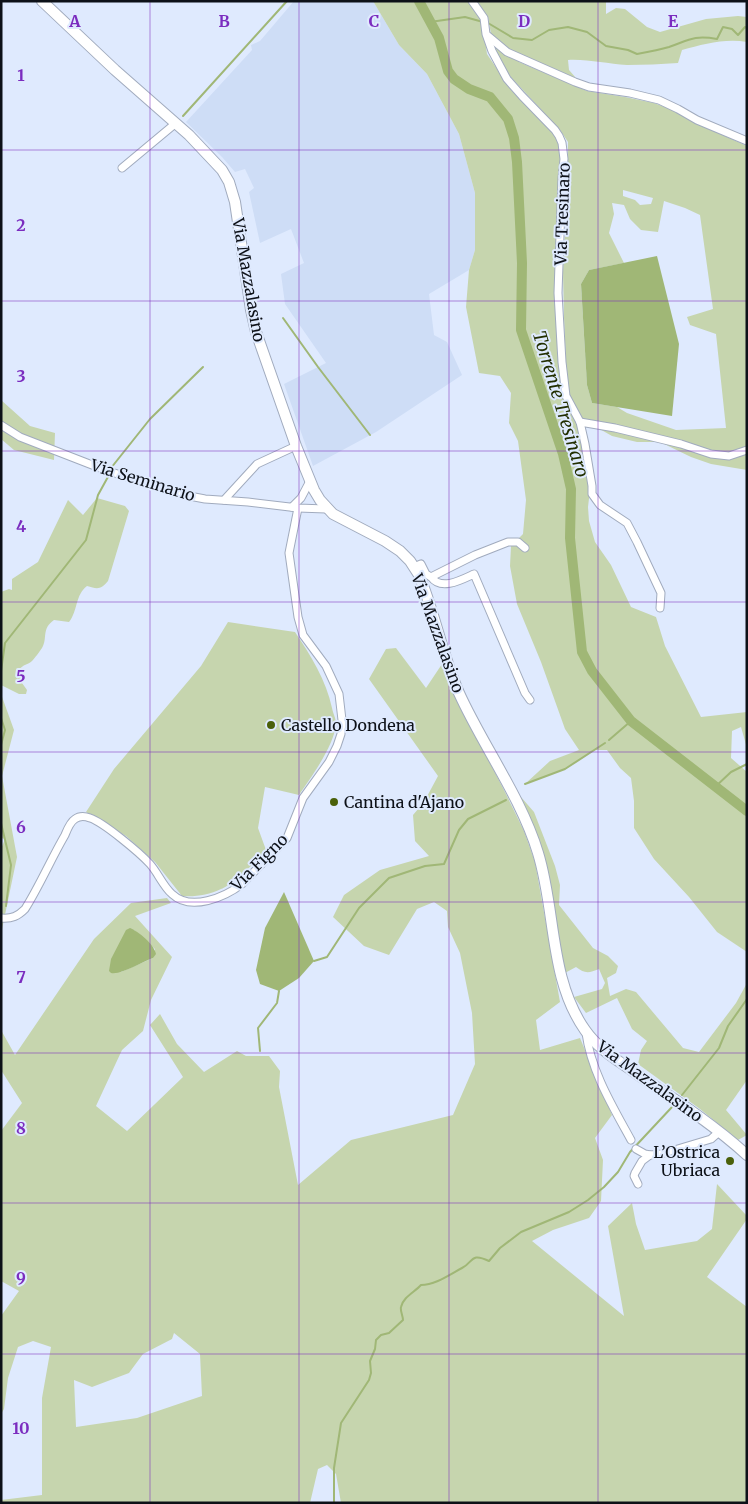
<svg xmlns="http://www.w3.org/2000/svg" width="748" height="1504" viewBox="0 0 748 1504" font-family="Merriweather,serif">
	<rect width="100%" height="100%" fill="#dfeafe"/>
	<!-- built -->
	<path fill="#ceddf6" d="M294,1H373L399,45L427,74L459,134L475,193V250L469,270L429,294L434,335L447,342L462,375L376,432L313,466L284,384L326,363L285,304L281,274L304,263L291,229L260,243L249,192L254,188L245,169L235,172L222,157L186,122L252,50L251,45L260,41Z"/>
	<!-- green -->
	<g fill="#c6d5ae" fill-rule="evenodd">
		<path d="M373,1H469L480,17L483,26L487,54L511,90L554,133L561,150L556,291L561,391L564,402L578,426L590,490L588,507L589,521L595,542L611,565L631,607L656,617L665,646L701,717L747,712V748L741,727L732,731L731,758L747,772V952L717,932L689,897L654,859L634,828V801L631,778L620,768L607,750H594L565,769L525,784L550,761L579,750L565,729L541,662L517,604L510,566L511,546L523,534L526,500L518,441L509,423L511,393L500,376L479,373L466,307L469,270L475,250V193L459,134L427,74L399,45Z"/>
		<path d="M477,1H606V14L616,8L625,9L647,27L660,32L706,19L738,16L747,17V42C726,38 703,44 682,50L678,63C661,64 644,65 627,65C607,64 588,59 568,60L569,70L576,78L521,55L519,62L587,91L625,97L654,103L675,111L698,124L747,146V470L711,464L691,457L660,442H637L612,436L582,419L571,400L567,385L564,317L563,272L567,193L568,142L560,130L508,74L498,56L493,45L488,17ZM623,190L653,198L651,204L640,205L635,200L623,196ZM664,201L685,208L700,215L713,309L687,317L690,325L716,334L726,428L676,430L627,413L617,407L592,403L587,385L581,284L589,270L624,263L609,233L614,214L612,203L624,205L630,219L641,230L658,232Z"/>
		<path d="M1,400L30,426L55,433L54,460L14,450L1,439Z"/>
		<path d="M97,498L125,506L129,511L108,581C101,590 97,589 87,586C75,595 78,611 69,622L54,620C41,629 48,638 42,648C40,651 34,659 32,661C28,665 23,664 19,670L22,683L27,690L26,694H19L1,685V592L9,589L12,590V579L38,562L68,500L83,515Z"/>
		<path d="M228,622L295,632C311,656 326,680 332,708C333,713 336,719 336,723C335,745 311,777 299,795L265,787L258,828L266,850C259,859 232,885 221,889C209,895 195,897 182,896L155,862L126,836L86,812L114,769L201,666Z"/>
		<path d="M396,648L426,688L444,661L462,709L505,792L524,831L535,862L560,1002L536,1020L540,1050L580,1038L612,1115L595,1138L603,1160L601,1201L589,1218L553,1230L532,1241L624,1316L608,1226L632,1203L636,1224L645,1250L697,1241L712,1229L717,1184L747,1216V1219L707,1277L747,1307V1503H341L336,1474L327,1465L318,1469L310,1503H1V1500L42,1495V1398L51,1347L33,1341L18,1347L8,1378L4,1409L1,1414V1316L19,1291L1,1281V1131L22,1103L1,1070V1030L15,1055L94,939L131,903L167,898L171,903L135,916L172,957L151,1000L143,1031L122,1050L96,1106L127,1131L183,1077L150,1025L160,1014L177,1044L204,1072L237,1051L246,1056H269L280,1071L279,1087L298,1185L351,1140L453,1115L475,1064L472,1013L460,953L448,927L447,911L434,902L417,909L389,955L364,946L333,917L344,895L380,870L429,856L415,841L413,815L424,802L438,776L369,679L386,649ZM134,930L155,949L153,958L121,972ZM174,1333L200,1354L202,1396L137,1418L76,1427L74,1380L92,1387L129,1373L143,1354L172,1339Z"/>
		<path d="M1,694L14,730L2,776L17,857L1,934V849L5,839L1,838Z"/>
		<path d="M514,789L534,812L555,866L560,885L559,905L593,948L608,956L618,966L616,973L607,978L610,996L626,989L636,992L683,1048L699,1052L736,1003L747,983V1080L726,1110L747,1135L738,1140L700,1109L638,1064L641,1050L647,1041L632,1029L617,998L586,1013L574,997L602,989L605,983L599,969C589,973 585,974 576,967L563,974L549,888Z"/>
	</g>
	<!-- water -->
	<g fill="#a0b776">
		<path d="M657,256L679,344L672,416L592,403L587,385L581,284L589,270Z"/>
		<path d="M284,892L314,961L299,978L279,991L260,984L256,970L265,928Z"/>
		<path d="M130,928C139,932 154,944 156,954L153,958C141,962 122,975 111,973L109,971L111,959L126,930Z"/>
	</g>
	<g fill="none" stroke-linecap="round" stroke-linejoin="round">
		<!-- stream -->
		<g stroke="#a0b776" stroke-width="2">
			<path d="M430,22L465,17L483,22"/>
			<path d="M488,23L513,38L532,40L549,30L568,27L587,32L606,46L628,50L637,54C648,52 659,50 669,47C689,40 694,35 717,39L723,27L732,29L738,35L745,27L747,28"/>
			<path d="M183,116L287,1"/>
			<path d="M283,318L318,367L370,435"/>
			<path d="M111,468L150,419L203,367"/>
			<path d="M1,671L5,643L86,540L98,495L109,475"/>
			<path d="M1,718L5,730L1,745"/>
			<path d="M609,740L631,721"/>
			<path d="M525,784L565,769L605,743"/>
			<path d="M715,787L731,772L747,764"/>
			<path d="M1,823L11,865L6,906"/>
			<path d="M314,961L327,957L359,908L389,878L425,866L444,864L459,830L468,819L506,800"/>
			<path d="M260,1051L258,1028L277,1003L279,991"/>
			<path d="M682,1095L719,1048L728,1026L747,999"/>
			<path d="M334,1503V1468L341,1423L369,1380L371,1373L370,1361L375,1349L376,1340L381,1335L389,1333L403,1320C403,1316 400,1311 401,1307C403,1297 415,1292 421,1285C435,1285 449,1275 462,1268C474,1262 470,1252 489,1261L500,1248L521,1232L569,1212L588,1200L604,1187L618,1172L630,1152L672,1107"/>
		</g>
		<!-- river -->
		<path stroke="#a0b776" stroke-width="10" d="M419,1L439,38L448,71L454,79L469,89L490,97L508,119L514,138L517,162L522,263L521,330L563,454L571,489L570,538L582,652L592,671L631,721L747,811"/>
		<defs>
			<g id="street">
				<path d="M472,1L484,18L486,34L492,51L507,79L522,96L555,130L559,136L562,143L564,159L562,178L558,293L562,362L566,396L580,422L585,444L592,486V494L600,505L627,523L637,542L661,593L660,608"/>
				<path d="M488,36L507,52L575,82L589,87L630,93L659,100L678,109L697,120L747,141"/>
				<path d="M122,168L176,123"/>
				<path d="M580,422L615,428L681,444L711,454L729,456L747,450"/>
				<path d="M1,425L20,437L105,470L184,495L205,499L248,502L298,508L326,509"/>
				<path d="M224,500L257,464L296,446"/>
				<path d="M292,507L301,498L310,481"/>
				<path d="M414,567L421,564L426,574L431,577L475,555L508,542H518L525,548"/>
				<path d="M431,577C441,591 461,580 474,574L525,693L530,700"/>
				<path d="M1,918C12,919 18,916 25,909C40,885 51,859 65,835C67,830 70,822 75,819C79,816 85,816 90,818C103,822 140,853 150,864C158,873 163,886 172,894C191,912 225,897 242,884L287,838L303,798L329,762L337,746L341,734L342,720L339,694L326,666L303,635L298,617L289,553L298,508"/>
				<path d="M586,1033C591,1071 613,1107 631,1140"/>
				<path d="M636,1149L645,1154L650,1155"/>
				<path d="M638,1184L634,1176L635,1173L642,1161L650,1155L661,1154L711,1139L719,1132"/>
			</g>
			<path id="secondary" d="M42,1L115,70L189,135L222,170L229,182L235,202L251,310L256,332L296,446L314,490L320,500L333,514L385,541L400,551L410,561L419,575C435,613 442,655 459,693C483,746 521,797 538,853C556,911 549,979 585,1030C598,1049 619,1061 637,1074C674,1099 713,1124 747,1155"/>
		</defs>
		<!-- street casing -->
		<use href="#street" stroke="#a1abbe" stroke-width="9"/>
		<!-- secondary casing -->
		<use href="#secondary" stroke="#a1abbe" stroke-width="12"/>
		<!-- street -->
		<use href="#street" stroke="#fff" stroke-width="7"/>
		<!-- secondary -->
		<use href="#secondary" stroke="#fff" stroke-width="10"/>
	</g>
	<!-- grid -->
	<path fill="none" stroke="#7b2cbf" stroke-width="1" stroke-opacity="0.55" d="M150,1V1503M299,1V1503M449,1V1503M598,1V1503M1,150H747M1,301H747M1,451H747M1,602H747M1,752H747M1,902H747M1,1053H747M1,1203H747M1,1354H747"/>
	<!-- markers -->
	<g fill="#4a600a" stroke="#dfeafe" stroke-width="2">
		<circle cx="271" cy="725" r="5"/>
		<circle cx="334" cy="802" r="5"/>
		<circle cx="730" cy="1161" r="5"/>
	</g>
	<g text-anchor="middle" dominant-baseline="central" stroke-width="4" stroke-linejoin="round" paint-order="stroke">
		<!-- street labels -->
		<g font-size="16" fill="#0d1118" stroke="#dfeafe">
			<text transform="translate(562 214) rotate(-88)">Via Tresinaro</text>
			<text transform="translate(249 280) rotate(80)">Via Mazzalasino</text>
			<text transform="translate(143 480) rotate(17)">Via Seminario</text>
			<text transform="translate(438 633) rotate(70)">Via Mazzalasino</text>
			<text transform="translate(259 862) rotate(-45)">Via Figno</text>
			<text transform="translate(650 1081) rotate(36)">Via Mazzalasino</text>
		</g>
		<!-- poi labels -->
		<g font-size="16" fill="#0d1118" stroke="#dfeafe" text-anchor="start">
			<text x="281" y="725">Castello Dondena</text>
			<text x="344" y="802">Cantina d'Ajano</text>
			<text x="720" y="1152" text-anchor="end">L’Ostrica<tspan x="720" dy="18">Ubriaca</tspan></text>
		</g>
		<!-- water labels -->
		<g font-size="18" font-style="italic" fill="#222f00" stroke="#dfeafe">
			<text transform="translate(561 404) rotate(73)">Torrente Tresinaro</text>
		</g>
	</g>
	<g font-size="16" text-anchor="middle" font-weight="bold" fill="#7b2cbf" stroke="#dfeafe" stroke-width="4" stroke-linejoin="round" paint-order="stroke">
		<text x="75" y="27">A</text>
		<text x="224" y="27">B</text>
		<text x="374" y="27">C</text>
		<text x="524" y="27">D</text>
		<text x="673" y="27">E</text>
		<text x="21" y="81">1</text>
		<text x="21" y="231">2</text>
		<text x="21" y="382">3</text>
		<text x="21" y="532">4</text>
		<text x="21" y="682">5</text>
		<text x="21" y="833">6</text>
		<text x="21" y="983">7</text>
		<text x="21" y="1134">8</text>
		<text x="21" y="1284">9</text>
		<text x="21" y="1434">10</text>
	</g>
	<!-- border -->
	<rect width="748" height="1504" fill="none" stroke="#0d1118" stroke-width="5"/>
</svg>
